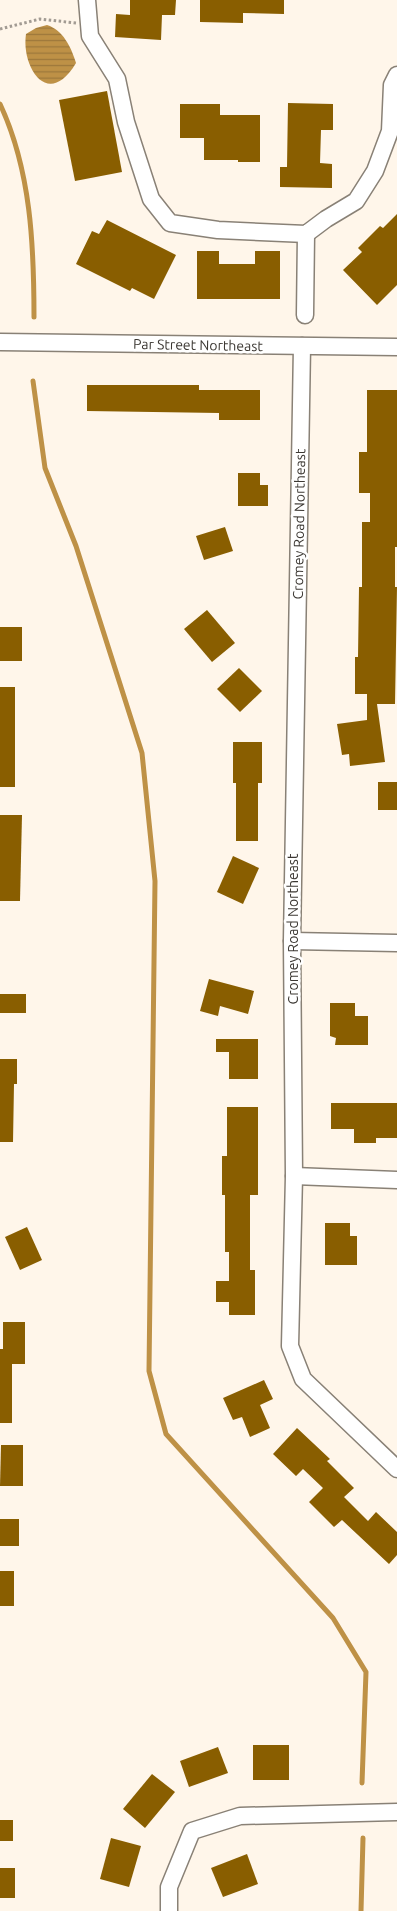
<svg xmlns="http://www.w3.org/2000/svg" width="397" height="1911" viewBox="0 0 397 1911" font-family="Ubuntu,sans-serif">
	<defs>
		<pattern id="water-rules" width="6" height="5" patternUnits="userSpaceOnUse" patternTransform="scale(1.25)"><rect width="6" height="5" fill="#be9146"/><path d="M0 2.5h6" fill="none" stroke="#9c773b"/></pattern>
	</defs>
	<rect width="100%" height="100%" fill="#fff6ea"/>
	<!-- water -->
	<path fill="url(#water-rules)" d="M47,25C63,30 71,47 76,63C48,110 21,67 26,34L36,28Z"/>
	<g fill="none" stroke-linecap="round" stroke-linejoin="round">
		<!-- stream -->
		<g stroke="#be9146" stroke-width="5">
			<path d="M0,104C31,170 34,246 34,317"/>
			<path d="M33,381L45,468L76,546L142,753L155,881L149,1371L166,1434L333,1618L366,1672L362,1783"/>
			<path d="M361,1911L363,1838"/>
		</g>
	</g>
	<!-- building -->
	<g fill="#895e00">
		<path d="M130,0H176L175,15H162L161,40L115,37L116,14L130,15Z"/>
		<path d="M200,0H284V14L243,13V23L200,22Z"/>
		<path d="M107,91L122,172L75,181L59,100Z"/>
		<path d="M288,103L333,104V130H321L320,163L332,164V188L280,187V167H287Z"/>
		<path d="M180,104H220V115H260V162H238V160H204V138H180Z"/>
		<path d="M397,214V285L377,305L343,270L362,252L358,248L380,226L383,228Z"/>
		<path d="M107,220L176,255L154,299L132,288L130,291L76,264L92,231L99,234Z"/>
		<path d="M197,251H219V264H255V251H280V299H197Z"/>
		<path d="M87,385H199V390H260V420H219V413L87,411Z"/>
		<path d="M367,390H397V547H395V587H397L395,704H377L385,762L350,766L349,754L342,755L337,724L367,720V694H355V657H358L359,587H362V522H370V493H359V452H367Z"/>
		<path d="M238,473H260V485H268V506H238Z"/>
		<path d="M225,527L233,551L204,560L196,536Z"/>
		<path d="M207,610L235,643L212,662L184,629Z"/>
		<rect x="0" y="627" width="22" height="34"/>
		<path d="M239,668L262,691L240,712L217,689Z"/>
		<rect x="0" y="687" width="15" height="100"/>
		<path d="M233,742H262V783H258V841H236V783H233Z"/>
		<rect x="378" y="782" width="19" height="28"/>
		<path d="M0,815H22L20,901H0Z"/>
		<path d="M233,856L259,868L243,904L217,892Z"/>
		<path d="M209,979L254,991L248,1014L220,1006L218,1016L200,1011Z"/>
		<rect x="0" y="994" width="26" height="19"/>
		<path d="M330,1003H355V1016H368V1045H335L336,1038L330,1036Z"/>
		<path d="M216,1039H258V1079H229V1052H216Z"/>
		<path d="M0,1059H17V1084H14L13,1142H0Z"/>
		<path d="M331,1103H397V1138H376V1143H354V1129H331Z"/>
		<path d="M227,1107H258V1195H250V1270H255V1315H229V1302H216V1281H229V1252H225V1195H222V1156H227Z"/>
		<path d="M325,1223H350V1236H357V1265H325Z"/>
		<path d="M27,1227L42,1260L20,1270L5,1237Z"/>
		<path d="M3,1322H25V1364H12V1423H0V1349H3Z"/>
		<path d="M264,1380L273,1399L260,1405L270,1428L250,1437L242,1417L233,1420L223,1398Z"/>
		<path d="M297,1428L330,1459L327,1461L354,1488L344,1497L368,1521L376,1512L397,1532V1555L389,1564L342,1520L334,1527L309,1502L323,1488L303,1469L296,1476L273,1454Z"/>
		<path d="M1,1445H23V1486H0Z"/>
		<rect x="0" y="1519" width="19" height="27"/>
		<rect x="0" y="1571" width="14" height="35"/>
		<rect x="253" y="1745" width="36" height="35"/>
		<path d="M218,1747L228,1773L189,1787L180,1761Z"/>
		<path d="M152,1774L175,1792L145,1828L123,1809Z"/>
		<rect x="0" y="1820" width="13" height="21"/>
		<path d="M111,1838L141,1846L129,1887L100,1879Z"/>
		<path d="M247,1854L258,1884L223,1897L211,1868Z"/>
		<rect x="0" y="1868" width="15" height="30"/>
	</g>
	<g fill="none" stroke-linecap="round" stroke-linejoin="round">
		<defs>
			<g id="street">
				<path d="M87,0L90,36L117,79L126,122L151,199L170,223L218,230L306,234L326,219L356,201L375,171L390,131L392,85L397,75"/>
				<path d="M305,315L306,234"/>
				<path d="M0,342L397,347"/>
				<path d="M302,346L292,941L294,1176L290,1346L303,1379L397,1469"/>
				<path d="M292,941L397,943"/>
				<path d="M294,1176L397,1180"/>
				<path d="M169,1911V1887L192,1831L240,1816L397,1812"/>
			</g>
		</defs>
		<!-- street casing -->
		<use href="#street" stroke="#898176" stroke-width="19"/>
		<!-- path -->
		<path stroke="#a29b93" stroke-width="3" stroke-dasharray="2.5 2.5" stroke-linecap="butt" d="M0,29L40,19L76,23"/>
		<!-- street -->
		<use href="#street" stroke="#fff" stroke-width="16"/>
	</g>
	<g text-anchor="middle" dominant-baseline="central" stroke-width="5" stroke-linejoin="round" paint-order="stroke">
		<!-- street labels -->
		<g font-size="14" fill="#3c3833" stroke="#fff">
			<text transform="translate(198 345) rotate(1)">Par Street Northeast</text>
			<text transform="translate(299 524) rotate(-89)">Cromey Road Northeast</text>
			<text transform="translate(293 929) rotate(-90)">Cromey Road Northeast</text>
		</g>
	</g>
</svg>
